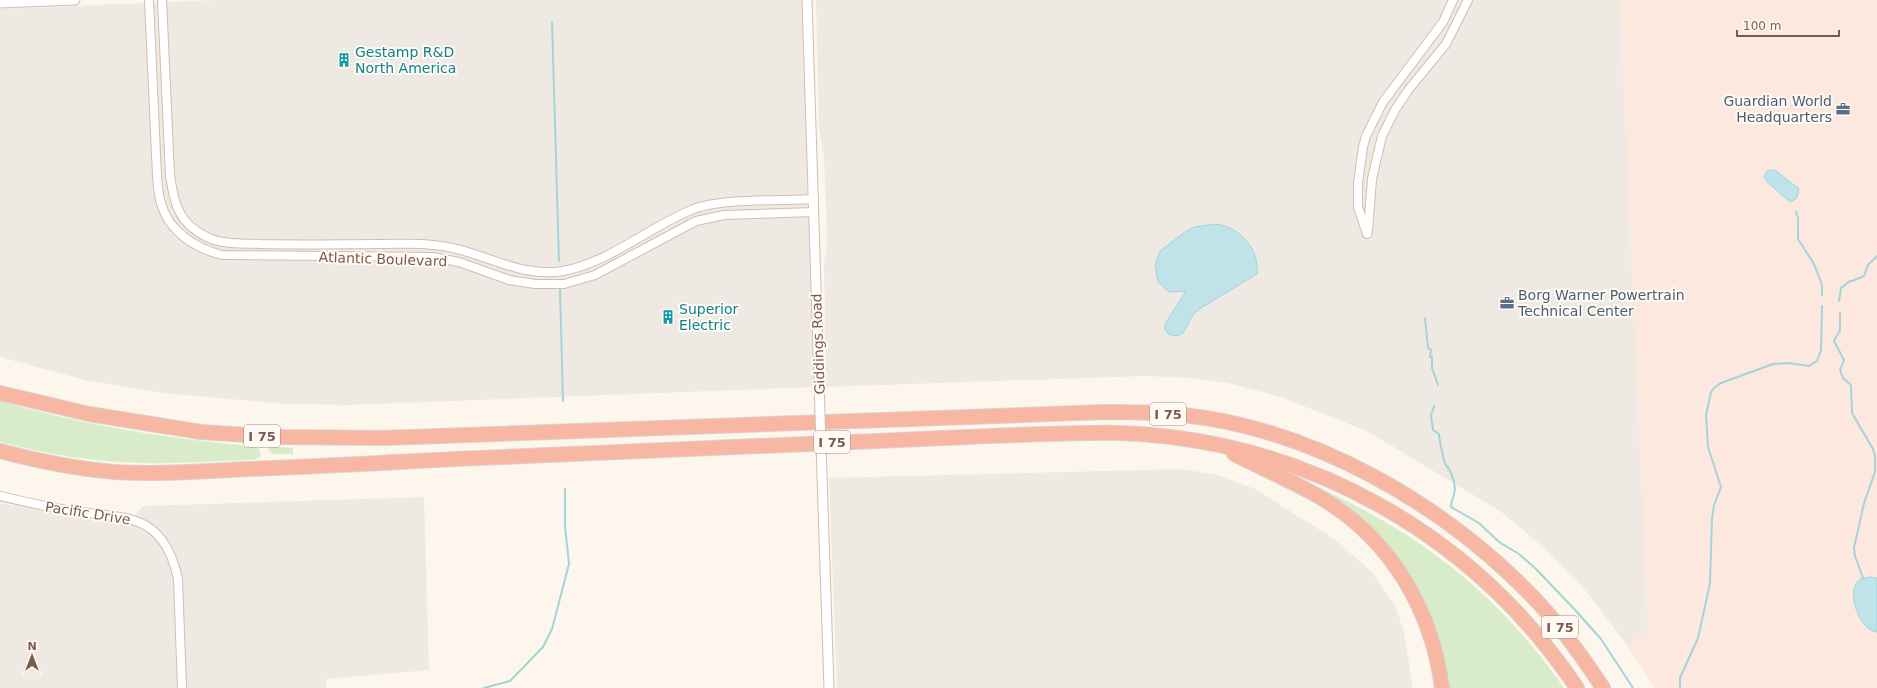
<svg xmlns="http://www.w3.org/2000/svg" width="1877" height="688" viewBox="0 0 1877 688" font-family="'DejaVu Sans',sans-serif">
	<rect width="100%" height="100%" fill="#fdf6ec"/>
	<!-- commercial -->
	<path fill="#fde8e0" d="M1620,0H1877V688H1655L1627,645L1648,632Z"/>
	<!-- industrial -->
	<g fill="#efe9e4">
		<path d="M217,0H801L808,133L815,387L348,405L286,404L162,393L85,380L0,357V9Z"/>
		<path d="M816,0H1620L1648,632L1627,645L1578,581L1535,540L1500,511L1369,432L1278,396L1227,383L1193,378L1145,376L824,387L825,316L824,264L827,246V232L824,157L819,130Z"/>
		<path d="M1181,469L1218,475L1255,489L1334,539L1371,571L1396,607L1404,633L1413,688H837L829,478Z"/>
		<path d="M424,497L429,670L326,679V688H0V503L63,515L132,524L136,514L143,506Z"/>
	</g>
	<!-- green -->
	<g fill="#d8ecc9">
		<path d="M0,401C83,425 164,438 250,446L259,449L261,456L259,458L251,460C214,461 178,464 141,463C94,462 46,454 0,442Z"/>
		<path d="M271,446L293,448V454H272L268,450Z"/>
		<path d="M1313,485C1418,532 1498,593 1564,688H1446L1417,593L1312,487Z"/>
	</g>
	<!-- water -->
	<g fill="#bfe3e8" stroke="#a5d3da">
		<path d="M1775,170L1799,189L1797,198L1790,202L1768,183L1764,177L1767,171Z"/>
		<path d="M1216,224C1240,227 1260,250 1257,274L1201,308L1193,315L1183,333L1177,336L1168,334L1165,329V324L1186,291L1169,292L1158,282L1157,277L1155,265L1160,251L1185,232L1194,227Z"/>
		<path d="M1870,577L1877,578V632C1860,631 1846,593 1858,581C1861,578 1866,578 1870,577Z"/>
	</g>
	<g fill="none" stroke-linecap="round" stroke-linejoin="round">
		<!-- stream -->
		<g stroke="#a5d3da" stroke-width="2">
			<path d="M552,22L559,261"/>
			<path d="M1796,212L1798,218V239L1814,264L1822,285V295"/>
			<path d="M560,290L563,401"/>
			<path d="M1839,301L1841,288L1850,281H1852L1864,276L1868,265L1877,256"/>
			<path d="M1840,313V330L1834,341L1844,360L1840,370L1843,378L1851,385L1852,413L1873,449L1875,456V472L1864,503L1854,548L1855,556L1863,578"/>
			<path d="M1425,318L1428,348L1431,350L1430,357H1432V368L1438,385"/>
			<path d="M1434,406L1431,415L1433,430L1439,434C1439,438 1444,463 1446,465C1451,471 1454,480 1455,488C1455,495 1451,500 1451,507L1479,523L1499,542L1519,554L1536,569L1576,611L1601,639L1633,688"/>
			<path d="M484,688L510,681L543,647L552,629L569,564L565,526V489"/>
			<path d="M1680,688V678L1698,638L1710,583L1712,519L1714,505L1721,487L1708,447L1706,415L1711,392L1715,387L1721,383L1773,364L1788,363L1809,366L1817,361L1821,350L1822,306"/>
		</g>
		<defs>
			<g id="minor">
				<path d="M149,0L157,176C158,185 158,195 161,203C169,232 195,248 222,255L432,257L459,262L509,280L535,284H564L595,275L696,221L724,215L814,212"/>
				<path d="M162,0L170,175C174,204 179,224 207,237C223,245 242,243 260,244C301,245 342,244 383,244C400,244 417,243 433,245C477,248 518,279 563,271C610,262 648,228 691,210C719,198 781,201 814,199"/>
				<path d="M1368,231L1372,179L1382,136L1395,110L1409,89L1446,44L1468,0"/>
				<path d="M1367,234L1358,207V183L1363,147L1366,136L1383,102L1443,22L1453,0"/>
				<path d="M0,496C24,502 48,507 72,511C127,518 164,513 178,579L182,688"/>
			</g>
			<g id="tertiary">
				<path d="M807,0L819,383"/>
				<path d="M0,3L75,0"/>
				<path d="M822,475L829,688"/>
			</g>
			<g id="motorway">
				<path d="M0,393L89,414L201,432L282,437L383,438L1105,412C1131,412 1157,412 1183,415C1314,429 1443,504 1533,597C1560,625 1582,656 1603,688"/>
				<path d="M0,451C38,461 76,469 115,472C159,475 205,471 249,469C305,467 361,464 417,461C570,453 723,447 877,441C933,438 988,436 1044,434C1069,434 1095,432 1120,433C1306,440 1473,533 1577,688"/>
				<path d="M1234,454C1263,469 1295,482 1323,499C1391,540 1432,610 1442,688"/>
			</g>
		</defs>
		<!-- minor casing -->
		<use href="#minor" stroke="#d1beb0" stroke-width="10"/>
		<!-- tertiary casing -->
		<use href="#tertiary" stroke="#d1beb0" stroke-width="11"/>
		<!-- motorway casing -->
		<use href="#motorway" stroke="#dad1cd" stroke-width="16"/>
		<!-- minor -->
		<use href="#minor" stroke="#fff" stroke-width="8"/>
		<!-- tertiary -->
		<use href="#tertiary" stroke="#fff" stroke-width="9"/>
		<!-- motorway -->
		<use href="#motorway" stroke="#f7b7a3" stroke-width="14"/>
		<defs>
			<path id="tertiary-bridge" d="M819,383L822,475"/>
		</defs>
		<!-- tertiary-bridge casing -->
		<use href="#tertiary-bridge" stroke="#d1beb0" stroke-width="11" stroke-linecap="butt"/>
		<!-- tertiary-bridge -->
		<use href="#tertiary-bridge" stroke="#fff" stroke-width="9"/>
	</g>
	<!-- icons -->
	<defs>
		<symbol id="building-bare" viewBox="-9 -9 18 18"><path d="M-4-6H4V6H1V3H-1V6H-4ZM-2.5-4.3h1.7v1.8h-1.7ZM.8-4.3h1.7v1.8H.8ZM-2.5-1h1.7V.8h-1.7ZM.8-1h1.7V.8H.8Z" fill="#0f9aa8" stroke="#fffaf3" stroke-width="2.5" paint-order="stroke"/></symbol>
		<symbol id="office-bare" viewBox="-9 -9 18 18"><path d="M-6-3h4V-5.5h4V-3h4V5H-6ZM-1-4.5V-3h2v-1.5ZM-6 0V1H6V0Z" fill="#5c6f8a" stroke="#fffaf3" stroke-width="2.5" paint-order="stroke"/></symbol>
	</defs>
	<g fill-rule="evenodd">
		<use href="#building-bare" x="334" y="50" width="20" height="20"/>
		<use href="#office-bare" x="1833" y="99" width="20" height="20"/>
		<use href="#office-bare" x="1497" y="293" width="20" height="20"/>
		<use href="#building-bare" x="658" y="307" width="20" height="20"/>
	</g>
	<g text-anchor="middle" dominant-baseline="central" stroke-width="4" stroke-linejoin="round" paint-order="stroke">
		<!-- shield labels -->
		<g fill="#fffaf3" stroke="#a28b7f" stroke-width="1">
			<rect x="1150" y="403" width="36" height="22" rx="3"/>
			<rect x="244" y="425" width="36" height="22" rx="3"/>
			<rect x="814" y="431" width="36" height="22" rx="3"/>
			<rect x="1542" y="616" width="36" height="22" rx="3"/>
		</g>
		<g font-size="13" font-weight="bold" fill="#7a5c4d">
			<text x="1168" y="414">I 75</text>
			<text x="262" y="436">I 75</text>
			<text x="832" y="442">I 75</text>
			<text x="1560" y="627">I 75</text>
		</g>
		<!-- culture labels -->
		<g font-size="14" fill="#0d838f" stroke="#fffaf3" text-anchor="start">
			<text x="355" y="52">Gestamp R&amp;D<tspan x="355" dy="16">North America</tspan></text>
			<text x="679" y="309">Superior<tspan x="679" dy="16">Electric</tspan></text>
		</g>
		<!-- service labels -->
		<g font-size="14" fill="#4e5e75" stroke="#fffaf3" text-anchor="end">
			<text x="1832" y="101">Guardian World<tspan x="1832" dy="16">Headquarters</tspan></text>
			<text x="1518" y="295" text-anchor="start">Borg Warner Powertrain<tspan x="1518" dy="16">Technical Center</tspan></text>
		</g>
		<!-- street labels -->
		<g font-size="14" fill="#7a5c4d" stroke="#fffaf3">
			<text transform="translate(383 259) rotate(2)">Atlantic Boulevard</text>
			<text transform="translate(818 344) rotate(-92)">Giddings Road</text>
			<text transform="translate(88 513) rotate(9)">Pacific Drive</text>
		</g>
	</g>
	<!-- north arrow -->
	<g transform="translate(32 656)" stroke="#fffaf3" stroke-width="3" paint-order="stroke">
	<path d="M0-3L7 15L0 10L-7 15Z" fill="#7a5c4d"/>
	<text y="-6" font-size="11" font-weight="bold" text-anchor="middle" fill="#7a5c4d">N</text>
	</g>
	<!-- scale -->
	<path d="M1737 30v6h102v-6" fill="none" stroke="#7a5c4d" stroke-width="2"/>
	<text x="1743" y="30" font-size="12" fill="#7a5c4d" stroke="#fffaf3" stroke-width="3" paint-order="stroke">100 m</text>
</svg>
